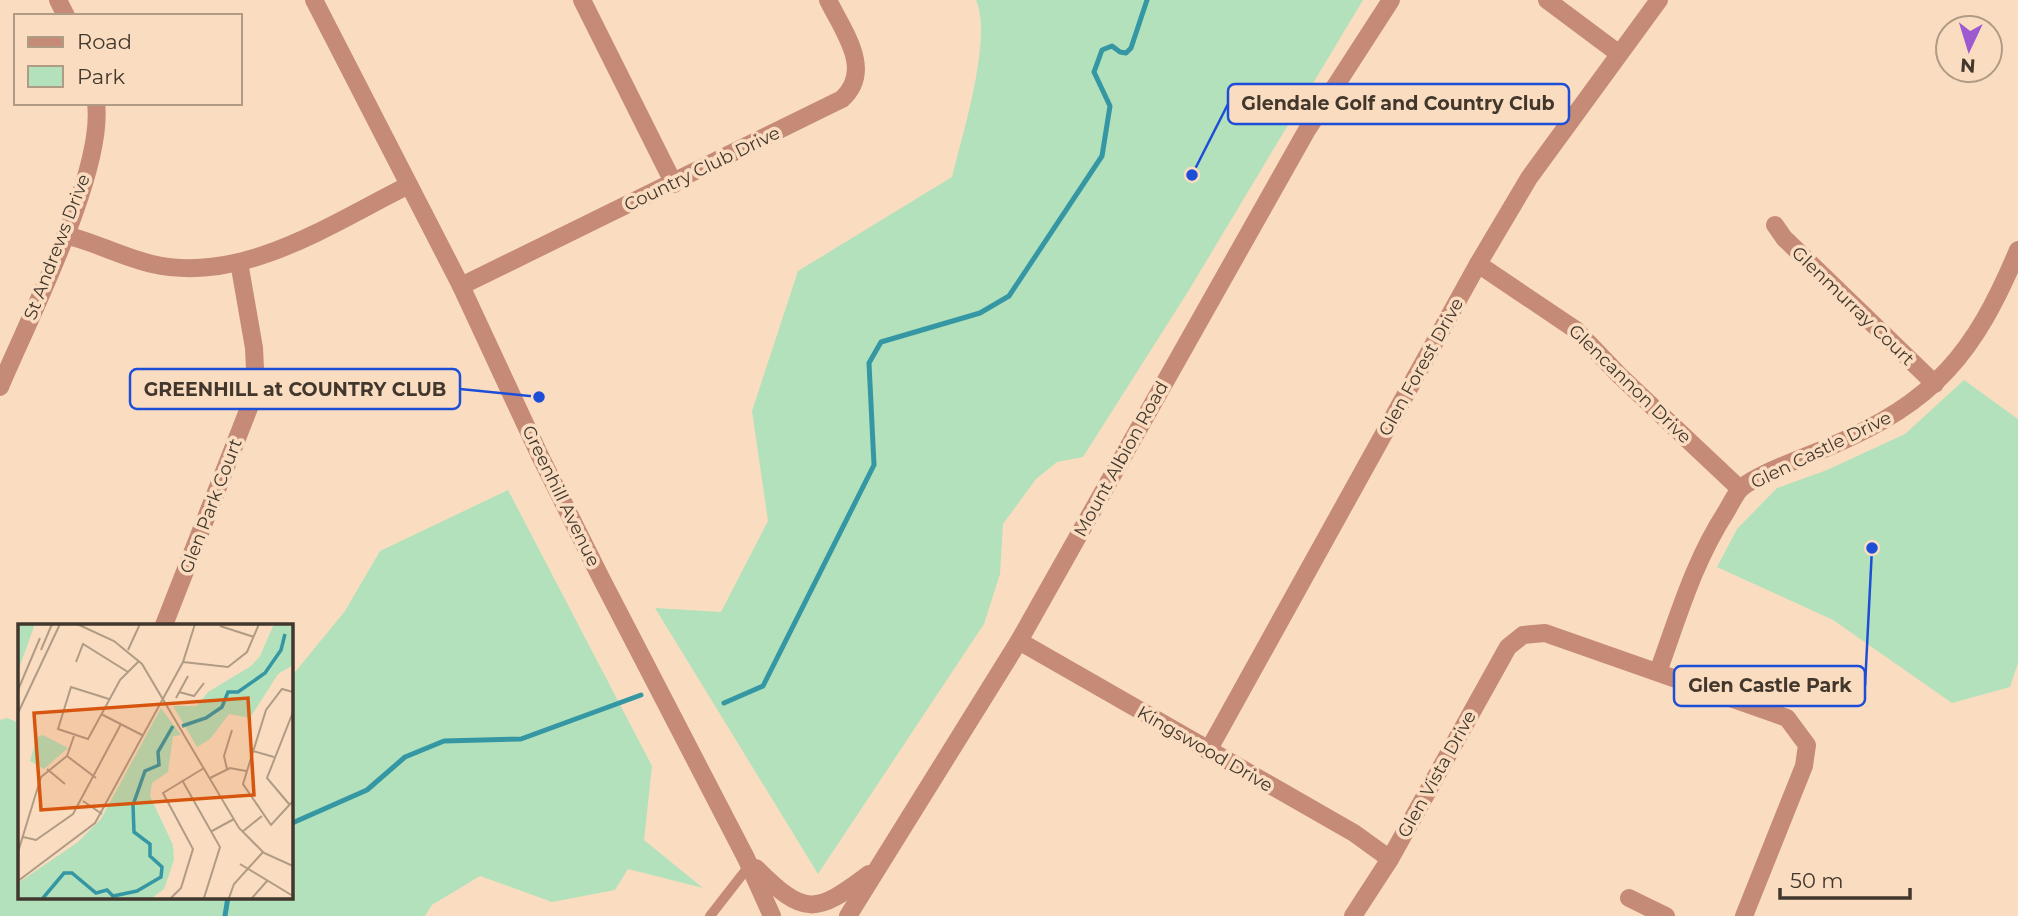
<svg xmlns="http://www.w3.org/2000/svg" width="2018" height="916" viewBox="0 0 2018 916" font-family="Montserrat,sans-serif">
	<rect width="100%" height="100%" fill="#faddc0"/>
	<!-- green -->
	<g fill="#b3e1bb">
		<path d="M976,0H1363L1189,290L1083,457L1057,462L1036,479L1003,524L1000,574L984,624L818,874L655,608L721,612L768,521L752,411L798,271L952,177C962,135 993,38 976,0Z"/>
		<path d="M1964,380L2018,419V663L2010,687L1952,703L1833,620L1717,567L1737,529L1777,488L1827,470L1905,434Z"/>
		<path d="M508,490L652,766L644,840L703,888L628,869L615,890L552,902L480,876L432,905L425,916H0V720L7,718L19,723V897H290L291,677L345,611L380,551Z"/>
	</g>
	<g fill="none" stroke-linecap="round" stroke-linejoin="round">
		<!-- stream -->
		<g stroke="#3697a4" stroke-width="5">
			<path d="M724,703L763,686L874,465L869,363L881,342L980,313L1009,296L1102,156L1110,106L1094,72L1102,50L1112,46L1120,52L1126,53L1131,48L1147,0"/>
			<path d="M290,824L367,790L405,757L444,741L521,739L641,695"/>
			<path d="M225,916L228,897"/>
		</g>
		<!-- service -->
		<path stroke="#c68b77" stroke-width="10" d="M710,916L749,866"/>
		<!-- minor -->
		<g stroke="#c68b77" stroke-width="18">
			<path d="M58,0L66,16"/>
			<path d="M582,0L674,184"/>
			<path d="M1547,0L1618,53"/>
			<path d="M1775,225L1784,238L1935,384"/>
			<path d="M65,235C95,242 122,257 152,264C243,285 332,223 409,185"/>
			<path d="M1478,264L1576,330L1619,375L1740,489"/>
			<path d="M461,286L842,99C874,70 843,31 828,0"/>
			<path d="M0,387C28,320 105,171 96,103"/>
			<path d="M256,390L334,395"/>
			<path d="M164,625L256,390L254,348L239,262"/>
			<path d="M1019,641L1354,833L1390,859"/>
			<path d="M1658,672C1678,617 1694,561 1726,512C1730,505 1735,495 1740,489C1758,473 1808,456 1831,446C1935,402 1975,353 2018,250"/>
			<path d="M1208,751L1478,264L1529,178L1659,0"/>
			<path d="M1629,898L1666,916"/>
			<path d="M1353,916L1390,859L1508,647L1523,635L1545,633L1787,718L1807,745L1804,766L1744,916"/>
		</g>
		<!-- tertiary -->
		<g stroke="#c68b77" stroke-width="18">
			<path d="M314,0L461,286L541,458L602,580L746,858L772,916"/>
			<path d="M756,868C804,916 815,915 869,874"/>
			<path d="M848,916L1019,641L1307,130L1391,0"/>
		</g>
	</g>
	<g text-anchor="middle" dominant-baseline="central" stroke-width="7" stroke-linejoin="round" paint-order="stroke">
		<!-- street labels -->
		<g font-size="18" fill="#42372c" stroke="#faddc0">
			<text transform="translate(702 169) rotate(-26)">Country Club Drive</text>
			<text transform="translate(57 247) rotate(-69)">St Andrews Drive</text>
			<text transform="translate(1853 306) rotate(44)">Glenmurray Court</text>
			<text transform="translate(1421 367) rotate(-61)">Glen Forest Drive</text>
			<text transform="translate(1630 384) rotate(44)">Glencannon Drive</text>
			<text transform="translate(1821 450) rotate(-26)">Glen Castle Drive</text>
			<text transform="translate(1121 459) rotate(-61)">Mount Albion Road</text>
			<text transform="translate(561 496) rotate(64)">Greenhill Avenue</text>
			<text transform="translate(211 506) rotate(-69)">Glen Park Court</text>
			<text transform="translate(1205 749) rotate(30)">Kingswood Drive</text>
			<text transform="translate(1437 774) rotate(-61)">Glen Vista Drive</text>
		</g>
	</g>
	<!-- overview -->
	<g transform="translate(18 624)">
		<rect width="275" height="275" fill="#faddc0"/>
		<path d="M0,0H17L0,47ZM256,0L275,2V41L260,50L232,94L211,90L192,115L179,123L155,82H179L190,68L233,42L242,32ZM143,84L163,111L155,112L150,148L134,159L132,172L155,221L156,236L146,265L134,274H0V259L60,218L83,195ZM25,111L50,124L26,145L12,137L19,113Z" fill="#b3e1bb"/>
		<path fill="none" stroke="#3697a4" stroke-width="3.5" d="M164,102L188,94L204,83L210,68H220L247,49L263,26L267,10M25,274L46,249H54L78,269L89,266L95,272L119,267L143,253L144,243L132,232V220L116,208L115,181L127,147L141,141L140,128L155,102"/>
		<path fill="none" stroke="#b09b85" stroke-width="2" d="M59,0L96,17L124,40L221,204L246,229L275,242M202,2L236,13M23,26L34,0M110,26L122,0M58,38L65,20L110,48M165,38L210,43L229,28L241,0M0,66L22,14M161,68L176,72L186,59M275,68L264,65L248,86L225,160L253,201L275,177M158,74L170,52M91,75L53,63L40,105L70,115L102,56L121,37M0,89L42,0M83,90L124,111M235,127L256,133M49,132L78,154M29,145L47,160M209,145L206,132L214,106M192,154L212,144L228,147M164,156L202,223L186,274M65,177L84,190M271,180L249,154L275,88M194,207L216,195M224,208L244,192M5,213L18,216L55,190L103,100M0,228L23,153L49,132L56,112M222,240L275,272M0,257L77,199L165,38L177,0M153,274L163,264L175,225L145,169L186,144M211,274L216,260L245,228M234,274L249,257"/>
		<path fill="#d7560f" fill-opacity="0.15" stroke="#d7560f" stroke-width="3.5" d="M230,74L236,171L23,186L16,89Z"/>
		<rect width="275" height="275" fill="none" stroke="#42372c" stroke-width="3.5"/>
	</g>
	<!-- callouts -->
	<path fill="none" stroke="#1d4ed8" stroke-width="2.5" d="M1192 175L1228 104M539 397L460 389M1872 548L1865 686"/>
	<g fill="#1d4ed8" stroke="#faddc0" stroke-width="2.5">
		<circle cx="1192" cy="175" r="7"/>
		<circle cx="539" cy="397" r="7"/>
		<circle cx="1872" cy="548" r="7"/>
	</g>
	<g fill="#faddc0" stroke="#1d4ed8" stroke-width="2.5">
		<rect x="1228" y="84" width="341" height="40" rx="7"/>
		<rect x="130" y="369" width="330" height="40" rx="7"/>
		<rect x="1674" y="666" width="191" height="40" rx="7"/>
	</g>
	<g font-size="19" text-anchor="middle" font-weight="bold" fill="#42372c">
		<text x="1398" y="110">Glendale Golf and Country Club</text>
		<text x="295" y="396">GREENHILL at COUNTRY CLUB</text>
		<text x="1770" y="692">Glen Castle Park</text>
	</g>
	<!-- legend -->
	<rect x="14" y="14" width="228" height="91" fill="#faddc0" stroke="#b09b85" stroke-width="2"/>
	<rect x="28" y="37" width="35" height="10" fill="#c68b77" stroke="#b09b85" stroke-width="2"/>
	<text x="77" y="49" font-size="21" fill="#42372c">Road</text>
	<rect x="28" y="66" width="35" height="21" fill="#b3e1bb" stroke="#b09b85" stroke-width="2"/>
	<text x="77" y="84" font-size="21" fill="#42372c">Park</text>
	<!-- north arrow -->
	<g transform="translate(1969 49) rotate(184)"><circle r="33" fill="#faddc0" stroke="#b09b85" stroke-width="2"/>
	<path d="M0-5L12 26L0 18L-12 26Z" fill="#9d5ad0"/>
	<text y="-10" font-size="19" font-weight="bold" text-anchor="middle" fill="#42372c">N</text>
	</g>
	<!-- scale -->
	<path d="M1780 888v10h130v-10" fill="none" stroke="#42372c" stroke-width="3.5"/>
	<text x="1790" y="888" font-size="21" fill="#42372c" stroke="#faddc0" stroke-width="5" paint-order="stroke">50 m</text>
</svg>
